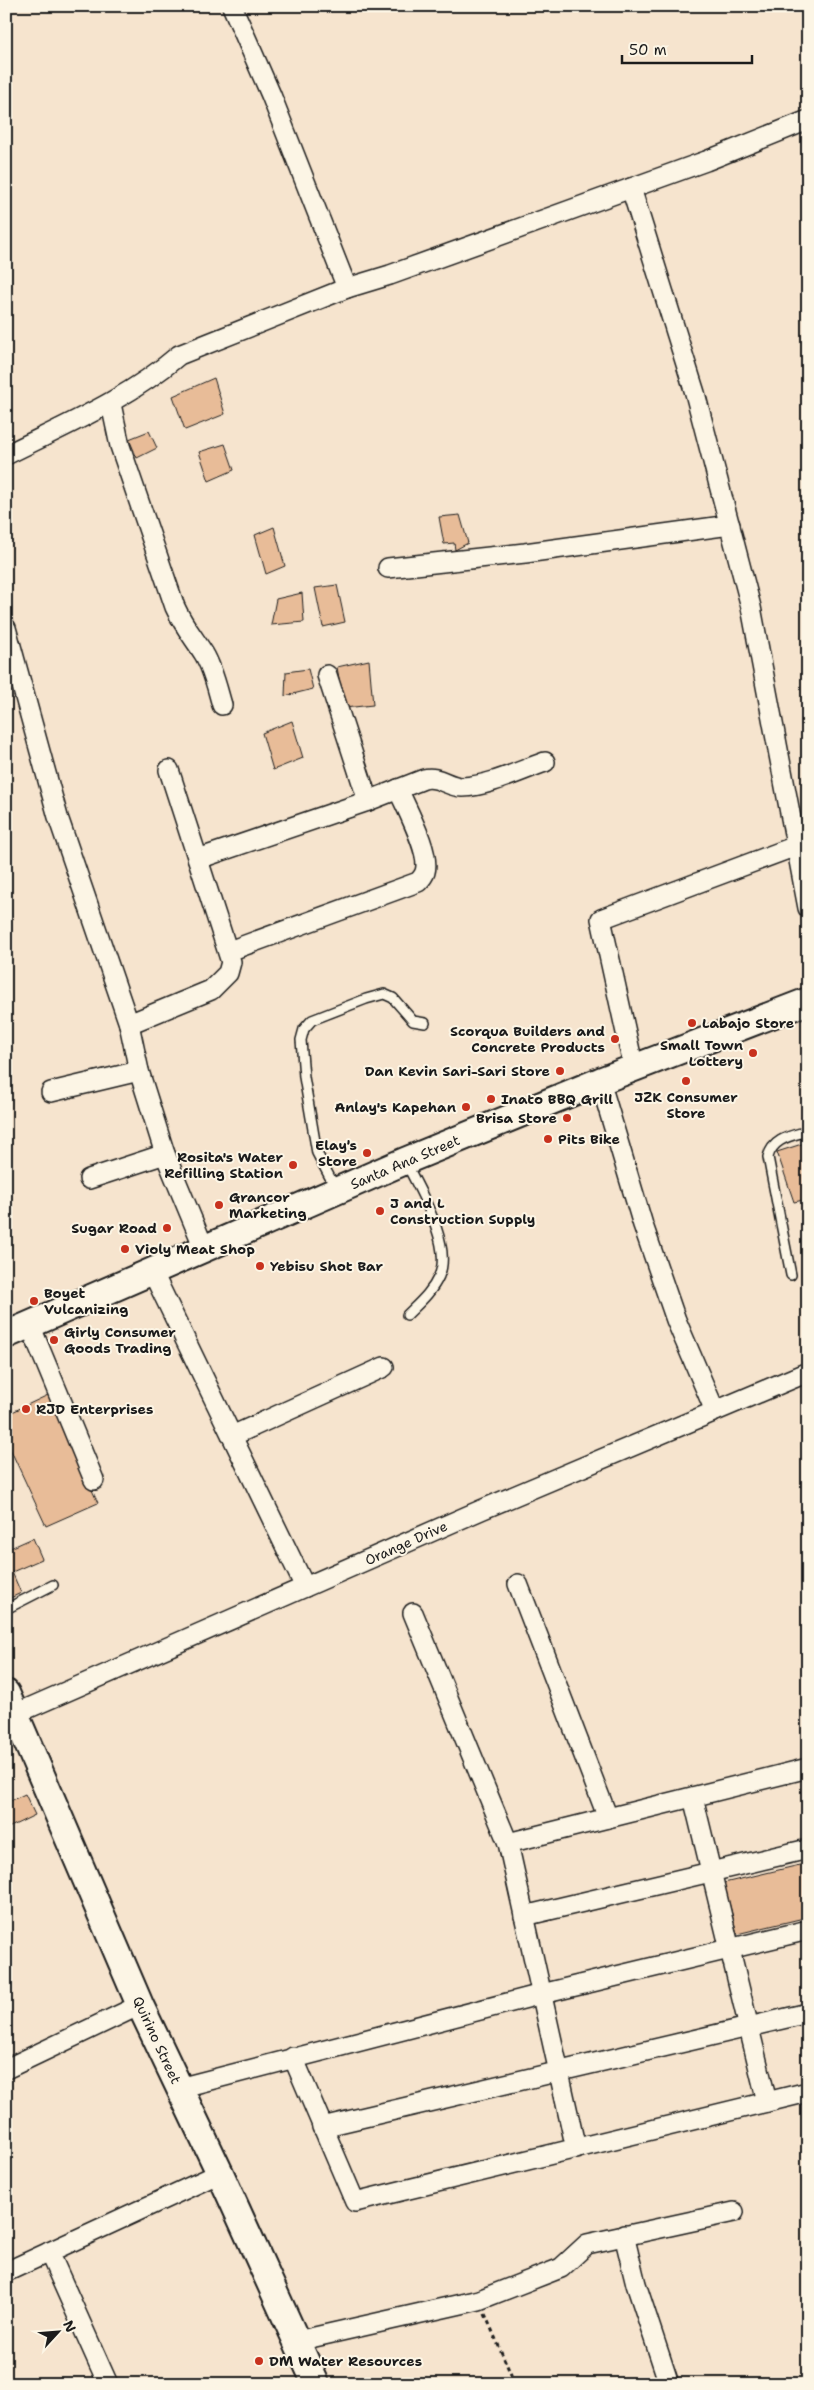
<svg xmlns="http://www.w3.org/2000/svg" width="814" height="2390" viewBox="0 0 814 2390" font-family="'Shantell Sans',sans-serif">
	<rect width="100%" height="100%" fill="#f6e4ce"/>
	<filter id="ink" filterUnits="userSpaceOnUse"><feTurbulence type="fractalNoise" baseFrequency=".02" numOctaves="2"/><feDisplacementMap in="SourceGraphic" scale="10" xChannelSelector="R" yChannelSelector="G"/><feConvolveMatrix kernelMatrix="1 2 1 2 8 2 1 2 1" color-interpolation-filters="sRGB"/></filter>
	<g filter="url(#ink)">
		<!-- building -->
		<g fill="#e8bc98" stroke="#1c1c1c">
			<path d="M214,378L225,414L185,430L173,396Z"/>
			<path d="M149,431L157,448L137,458L129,439Z"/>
			<path d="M225,444L234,470L209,481L199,452Z"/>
			<path d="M460,515L468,543L455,550L454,543L444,544L439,517Z"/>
			<path d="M274,527L285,566L266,574L255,535Z"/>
			<path d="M337,585L345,622L323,627L315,588Z"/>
			<path d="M302,593L304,622L271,625L276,599Z"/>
			<path d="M369,660L373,705L344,708L337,667Z"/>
			<path d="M308,669L313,689L285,696L286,672Z"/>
			<path d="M292,721L303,758L273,770L262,733Z"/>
			<path d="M808,1142V1199L794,1202L777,1152Z"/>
			<path d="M48,1395L98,1503L46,1526L6,1440V1415Z"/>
			<path d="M33,1538L42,1559L12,1572L21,1593L6,1600V1550Z"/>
			<path d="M25,1794L35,1815L6,1829V1803Z"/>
			<path d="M808,1863V1917L737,1934L724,1883Z"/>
		</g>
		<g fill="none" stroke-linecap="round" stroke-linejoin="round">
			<defs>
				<g id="lane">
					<path d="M406,1163C420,1191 453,1246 439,1276C432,1292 419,1303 407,1315"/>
					<path d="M336,1189L317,1153L304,1077L301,1040L304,1029L312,1020L366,999L384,994L393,998L413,1021L425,1023"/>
					<path d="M791,1275L768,1157C773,1138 791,1136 808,1131"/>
					<path d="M6,1609L53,1585"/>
				</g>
				<g id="street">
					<path d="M232,6L271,95L347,288"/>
					<path d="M631,188L695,393L751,607L808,908"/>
					<path d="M111,404L120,446L175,607C183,625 194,638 204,654C213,669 217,688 222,705"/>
					<path d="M6,455C66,425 128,399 179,355L347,288L390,275L706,161L808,120"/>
					<path d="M388,568L525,553L730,525"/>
					<path d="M6,628L58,817L129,1024L139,1071L165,1154L204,1248"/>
					<path d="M327,675L368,801"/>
					<path d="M198,859L368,801L424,779C438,775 448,787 462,787C490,786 519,771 545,762"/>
					<path d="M229,951L418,882C421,879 424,875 425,872C431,853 406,808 398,789"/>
					<path d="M129,1024L211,990L228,973L231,962L169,770"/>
					<path d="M634,1069L601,919L796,846"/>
					<path d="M600,1081L643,1225L676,1320L715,1411"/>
					<path d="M51,1092L139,1071"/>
					<path d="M89,1179L165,1154"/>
					<path d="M152,1271L305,1587"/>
					<path d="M30,1325L94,1480"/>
					<path d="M232,1436L384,1367"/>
					<path d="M518,1584L608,1818"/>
					<path d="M413,1613L508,1843L576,2149"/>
					<path d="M6,1718L481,1510L808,1372"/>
					<path d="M693,1797L767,2102"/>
					<path d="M508,1843L808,1768"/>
					<path d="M524,1916L808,1849"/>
					<path d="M293,2057L355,2202L808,2092"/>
					<path d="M6,2069L140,2005"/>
					<path d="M179,2088L542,1994L808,1930"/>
					<path d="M322,2127L808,2013"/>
					<path d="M624,2235L636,2284L669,2384"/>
					<path d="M49,2252L108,2384"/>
					<path d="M6,2272L220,2173"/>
					<path d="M297,2341L479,2300L561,2268L587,2244L734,2212"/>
				</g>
				<g id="secondary">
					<path d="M6,1335L405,1161L600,1081L808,1001"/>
					<path d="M6,1693L140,2005L220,2173L316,2384"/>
				</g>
			</defs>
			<!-- lane casing -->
			<use href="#lane" stroke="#1c1c1c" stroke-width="12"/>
			<!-- street casing -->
			<use href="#street" stroke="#1c1c1c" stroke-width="22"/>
			<!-- secondary casing -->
			<use href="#secondary" stroke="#1c1c1c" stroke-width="30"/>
			<!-- path -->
			<path stroke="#1c1c1c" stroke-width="3" stroke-dasharray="4 4" stroke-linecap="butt" d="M485,2314L515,2384"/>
			<!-- lane -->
			<use href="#lane" stroke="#fcf5e5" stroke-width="9"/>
			<!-- street -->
			<use href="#street" stroke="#fcf5e5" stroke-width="19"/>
			<!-- secondary -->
			<use href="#secondary" stroke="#fcf5e5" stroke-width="26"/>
		</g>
	</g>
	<!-- markers -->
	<g fill="#c8321e" stroke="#fcf5e5" stroke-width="2">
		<circle cx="692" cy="1023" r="5"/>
		<circle cx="615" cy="1039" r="5"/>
		<circle cx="753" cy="1053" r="5"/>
		<circle cx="560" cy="1071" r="5"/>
		<circle cx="686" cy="1081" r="5"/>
		<circle cx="491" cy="1099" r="5"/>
		<circle cx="466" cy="1107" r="5"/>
		<circle cx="567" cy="1118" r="5"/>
		<circle cx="548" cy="1139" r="5"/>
		<circle cx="367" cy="1153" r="5"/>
		<circle cx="293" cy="1165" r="5"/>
		<circle cx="219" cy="1205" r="5"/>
		<circle cx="380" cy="1211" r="5"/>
		<circle cx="167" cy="1228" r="5"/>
		<circle cx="125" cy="1249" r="5"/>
		<circle cx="260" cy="1266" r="5"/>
		<circle cx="34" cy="1301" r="5"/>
		<circle cx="54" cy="1340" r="5"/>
		<circle cx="26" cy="1409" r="5"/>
		<circle cx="259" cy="2361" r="5"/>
	</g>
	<g text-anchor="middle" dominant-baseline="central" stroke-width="4" stroke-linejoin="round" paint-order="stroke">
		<!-- poi labels -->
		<g font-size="14" font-weight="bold" fill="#1c1c1c" stroke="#fcf5e5" text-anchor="start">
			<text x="702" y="1023">Labajo Store</text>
			<text x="605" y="1031" text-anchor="end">Scorqua Builders and<tspan x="605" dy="16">Concrete Products</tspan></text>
			<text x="743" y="1045" text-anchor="end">Small Town<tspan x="743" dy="16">Lottery</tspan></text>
			<text x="550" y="1071" text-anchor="end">Dan Kevin Sari-Sari Store</text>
			<text x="686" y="1097" text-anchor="middle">JZK Consumer<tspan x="686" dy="16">Store</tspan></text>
			<text x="501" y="1099">Inato BBQ Grill</text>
			<text x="456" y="1107" text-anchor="end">Anlay's Kapehan</text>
			<text x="557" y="1118" text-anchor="end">Brisa Store</text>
			<text x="558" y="1139">Pits Bike</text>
			<text x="357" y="1145" text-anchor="end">Elay's<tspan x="357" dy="16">Store</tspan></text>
			<text x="283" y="1157" text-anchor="end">Rosita's Water<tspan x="283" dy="16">Refilling Station</tspan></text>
			<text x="229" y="1197">Grancor<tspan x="229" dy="16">Marketing</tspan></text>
			<text x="390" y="1203">J and L<tspan x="390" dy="16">Construction Supply</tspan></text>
			<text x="157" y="1228" text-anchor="end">Sugar Road</text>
			<text x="135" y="1249">Violy Meat Shop</text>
			<text x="270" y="1266">Yebisu Shot Bar</text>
			<text x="44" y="1293">Boyet<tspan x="44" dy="16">Vulcanizing</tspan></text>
			<text x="64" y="1332">Girly Consumer<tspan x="64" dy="16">Goods Trading</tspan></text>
			<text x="36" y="1409">RJD Enterprises</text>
			<text x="269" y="2361">DM Water Resources</text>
		</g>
		<!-- street labels -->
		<g font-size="14" fill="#1c1c1c" stroke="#fcf5e5">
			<text transform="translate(405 1162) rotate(-23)">Santa Ana Street</text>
			<text transform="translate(406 1543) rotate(-24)">Orange Drive</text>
			<text transform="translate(157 2040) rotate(65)">Quirino Street</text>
		</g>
	</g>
	<!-- margin -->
	<rect width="814" height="2390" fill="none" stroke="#fcf5e5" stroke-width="25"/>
	<rect x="12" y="12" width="789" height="2365" fill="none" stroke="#1c1c1c" stroke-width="2" filter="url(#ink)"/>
	<!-- north arrow -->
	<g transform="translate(58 2332) rotate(64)" stroke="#fcf5e5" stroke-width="4" paint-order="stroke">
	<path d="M0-4L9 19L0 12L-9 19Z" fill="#1c1c1c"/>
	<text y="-8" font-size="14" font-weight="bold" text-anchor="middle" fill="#1c1c1c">N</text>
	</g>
	<!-- scale -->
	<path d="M622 55v8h130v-8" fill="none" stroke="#1c1c1c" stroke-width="2.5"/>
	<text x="629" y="55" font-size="15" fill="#1c1c1c" stroke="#fcf5e5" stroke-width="4" paint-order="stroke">50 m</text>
</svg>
